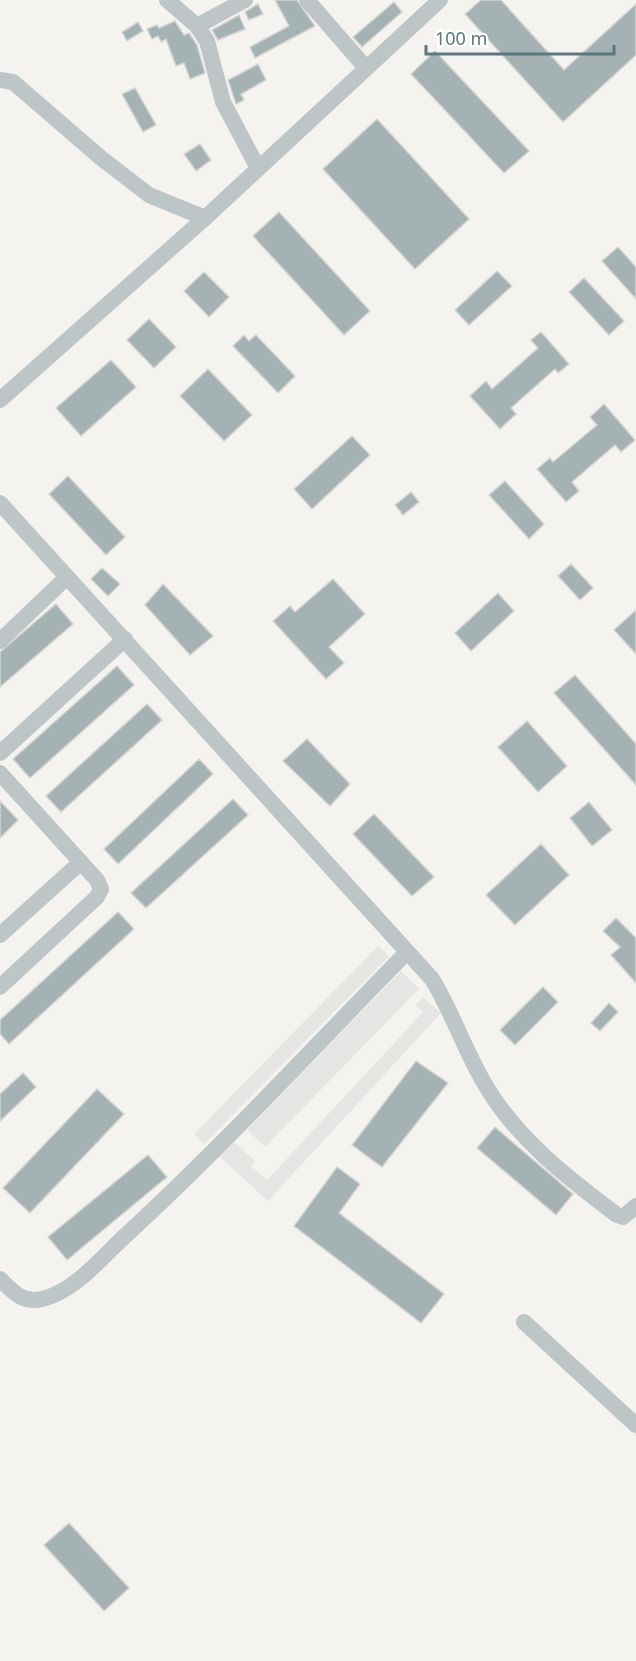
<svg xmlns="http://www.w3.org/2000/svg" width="636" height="1661" viewBox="0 0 636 1661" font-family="'Noto Sans',sans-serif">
	<rect width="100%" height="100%" fill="#f4f3ef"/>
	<!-- built -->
	<g fill="#e5e5e3">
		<path d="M378,946L389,956L204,1144L194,1134Z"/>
		<path d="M401,971L419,989L265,1147L247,1130Z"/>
		<path d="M423,997L441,1013L268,1201L220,1157L234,1142L255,1161L251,1166L267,1180L423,1012L416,1005Z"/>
	</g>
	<!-- building -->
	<g fill="#a4b2b4" stroke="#d5d4d2" stroke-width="1.5">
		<path d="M275,0H297L315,26L255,58L250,47L289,26Z"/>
		<path d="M481,0H501L564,70L636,4V55L563,122L465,14Z"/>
		<path d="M394,2L402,12L362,47L353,37Z"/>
		<path d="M258,4L263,14L249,20L245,12Z"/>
		<path d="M239,15L245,29L218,40L212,30Z"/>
		<path d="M175,21L184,35L189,33L197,45L205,73L190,79L184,63L176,66L166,39L161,42L158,36L152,39L147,29L157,25L159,28Z"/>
		<path d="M138,22L143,31L127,41L122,32Z"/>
		<path d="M435,51L529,151L504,173L411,74Z"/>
		<path d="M258,64L266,80L241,94L244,100L236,104L228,80Z"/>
		<path d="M135,88L156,125L143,132L122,94Z"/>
		<path d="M377,119L469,219L415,269L323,169Z"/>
		<path d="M200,144L211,160L196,171L184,154Z"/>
		<path d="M279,212L370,311L344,335L253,236Z"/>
		<path d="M618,247L636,267V299L602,261Z"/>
		<path d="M497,271L512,286L469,325L455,310Z"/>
		<path d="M204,272L229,297L209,317L184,291Z"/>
		<path d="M584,278L624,321L609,335L569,292Z"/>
		<path d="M149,319L176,347L154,368L127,340Z"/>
		<path d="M541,332L569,364L558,373L555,369L511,408L516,414L500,429L470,396L486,381L492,389L538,348L531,340Z"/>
		<path d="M244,335L249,341L256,335L295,376L278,393L233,346Z"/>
		<path d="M111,360L136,387L81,436L56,408Z"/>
		<path d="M208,369L252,415L224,441L180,396Z"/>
		<path d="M604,404L635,440L621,452L615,445L572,482L579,491L566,502L537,469L550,458L553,462L597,425L590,417Z"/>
		<path d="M352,436L370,455L312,509L294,489Z"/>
		<path d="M68,476L125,537L106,555L49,494Z"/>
		<path d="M505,481L544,524L529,539L489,495Z"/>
		<path d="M411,492L419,502L403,515L395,505Z"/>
		<path d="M571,564L593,588L580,600L558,576Z"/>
		<path d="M102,568L120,584L108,596L91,579Z"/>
		<path d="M333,579L365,614L329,647L344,663L326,679L273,621L290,606L295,612Z"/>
		<path d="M163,584L213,636L190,655L145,605Z"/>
		<path d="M498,593L514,611L471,651L455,633Z"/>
		<path d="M56,604L73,624L0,687V652Z"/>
		<path d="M636,610V654L614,630Z"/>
		<path d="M117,666L134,685L30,778L13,759Z"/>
		<path d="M575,675L636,744V785L554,693Z"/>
		<path d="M147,704L162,720L61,812L46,796Z"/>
		<path d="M527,721L567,766L538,792L498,747Z"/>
		<path d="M307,739L350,784L330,806L283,761Z"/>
		<path d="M199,759L213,774L118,864L104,849Z"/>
		<path d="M233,799L248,815L146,908L131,893Z"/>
		<path d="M0,801L18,820L0,838Z"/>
		<path d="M589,802L612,830L592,846L570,818Z"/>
		<path d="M374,814L434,877L412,896L353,834Z"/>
		<path d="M541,844L569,875L515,925L486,895Z"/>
		<path d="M118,912L134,929L9,1044L0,1034V1020Z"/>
		<path d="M616,918L636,938V983L611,955L620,947L603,931Z"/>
		<path d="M543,987L558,1002L515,1045L500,1030Z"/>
		<path d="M609,1003L618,1012L600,1031L591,1023Z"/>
		<path d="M416,1061L448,1083L382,1167L352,1145Z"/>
		<path d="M23,1073L36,1087L0,1121V1094Z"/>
		<path d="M97,1089L124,1114L30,1213L3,1188Z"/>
		<path d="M495,1127L573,1194L556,1215L477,1148Z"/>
		<path d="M148,1155L167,1177L67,1260L48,1237Z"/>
		<path d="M337,1167L360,1184L339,1213L444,1294L421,1323L294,1226Z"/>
		<path d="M69,1523L129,1588L104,1611L44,1545Z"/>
	</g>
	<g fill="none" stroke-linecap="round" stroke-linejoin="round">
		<!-- minor -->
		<g stroke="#bec5c7" stroke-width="16">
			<path d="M167,0L197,26L207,41L223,102L258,168"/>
			<path d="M307,0L366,68"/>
			<path d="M197,26L245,0"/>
			<path d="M0,80L13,82L101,158L149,195L205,218"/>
			<path d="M0,400L205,218L440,0"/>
			<path d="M0,503L432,979C453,1013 465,1052 486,1086C517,1139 569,1179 617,1215L623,1217L636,1206"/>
			<path d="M0,641L67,577"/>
			<path d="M0,753L125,639"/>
			<path d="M0,773L97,880L101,889L97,897L0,987"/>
			<path d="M0,935L81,862"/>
			<path d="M0,1279C12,1291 23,1304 42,1299C74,1292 101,1258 125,1236C223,1146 314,1047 407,952"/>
			<path d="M524,1322L636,1425"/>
		</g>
	</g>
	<!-- scale -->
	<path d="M426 45v9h188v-9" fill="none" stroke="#5c777d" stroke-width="3"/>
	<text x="435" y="45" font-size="18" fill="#5c777d" stroke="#ffffff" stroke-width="4.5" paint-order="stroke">100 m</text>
</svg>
